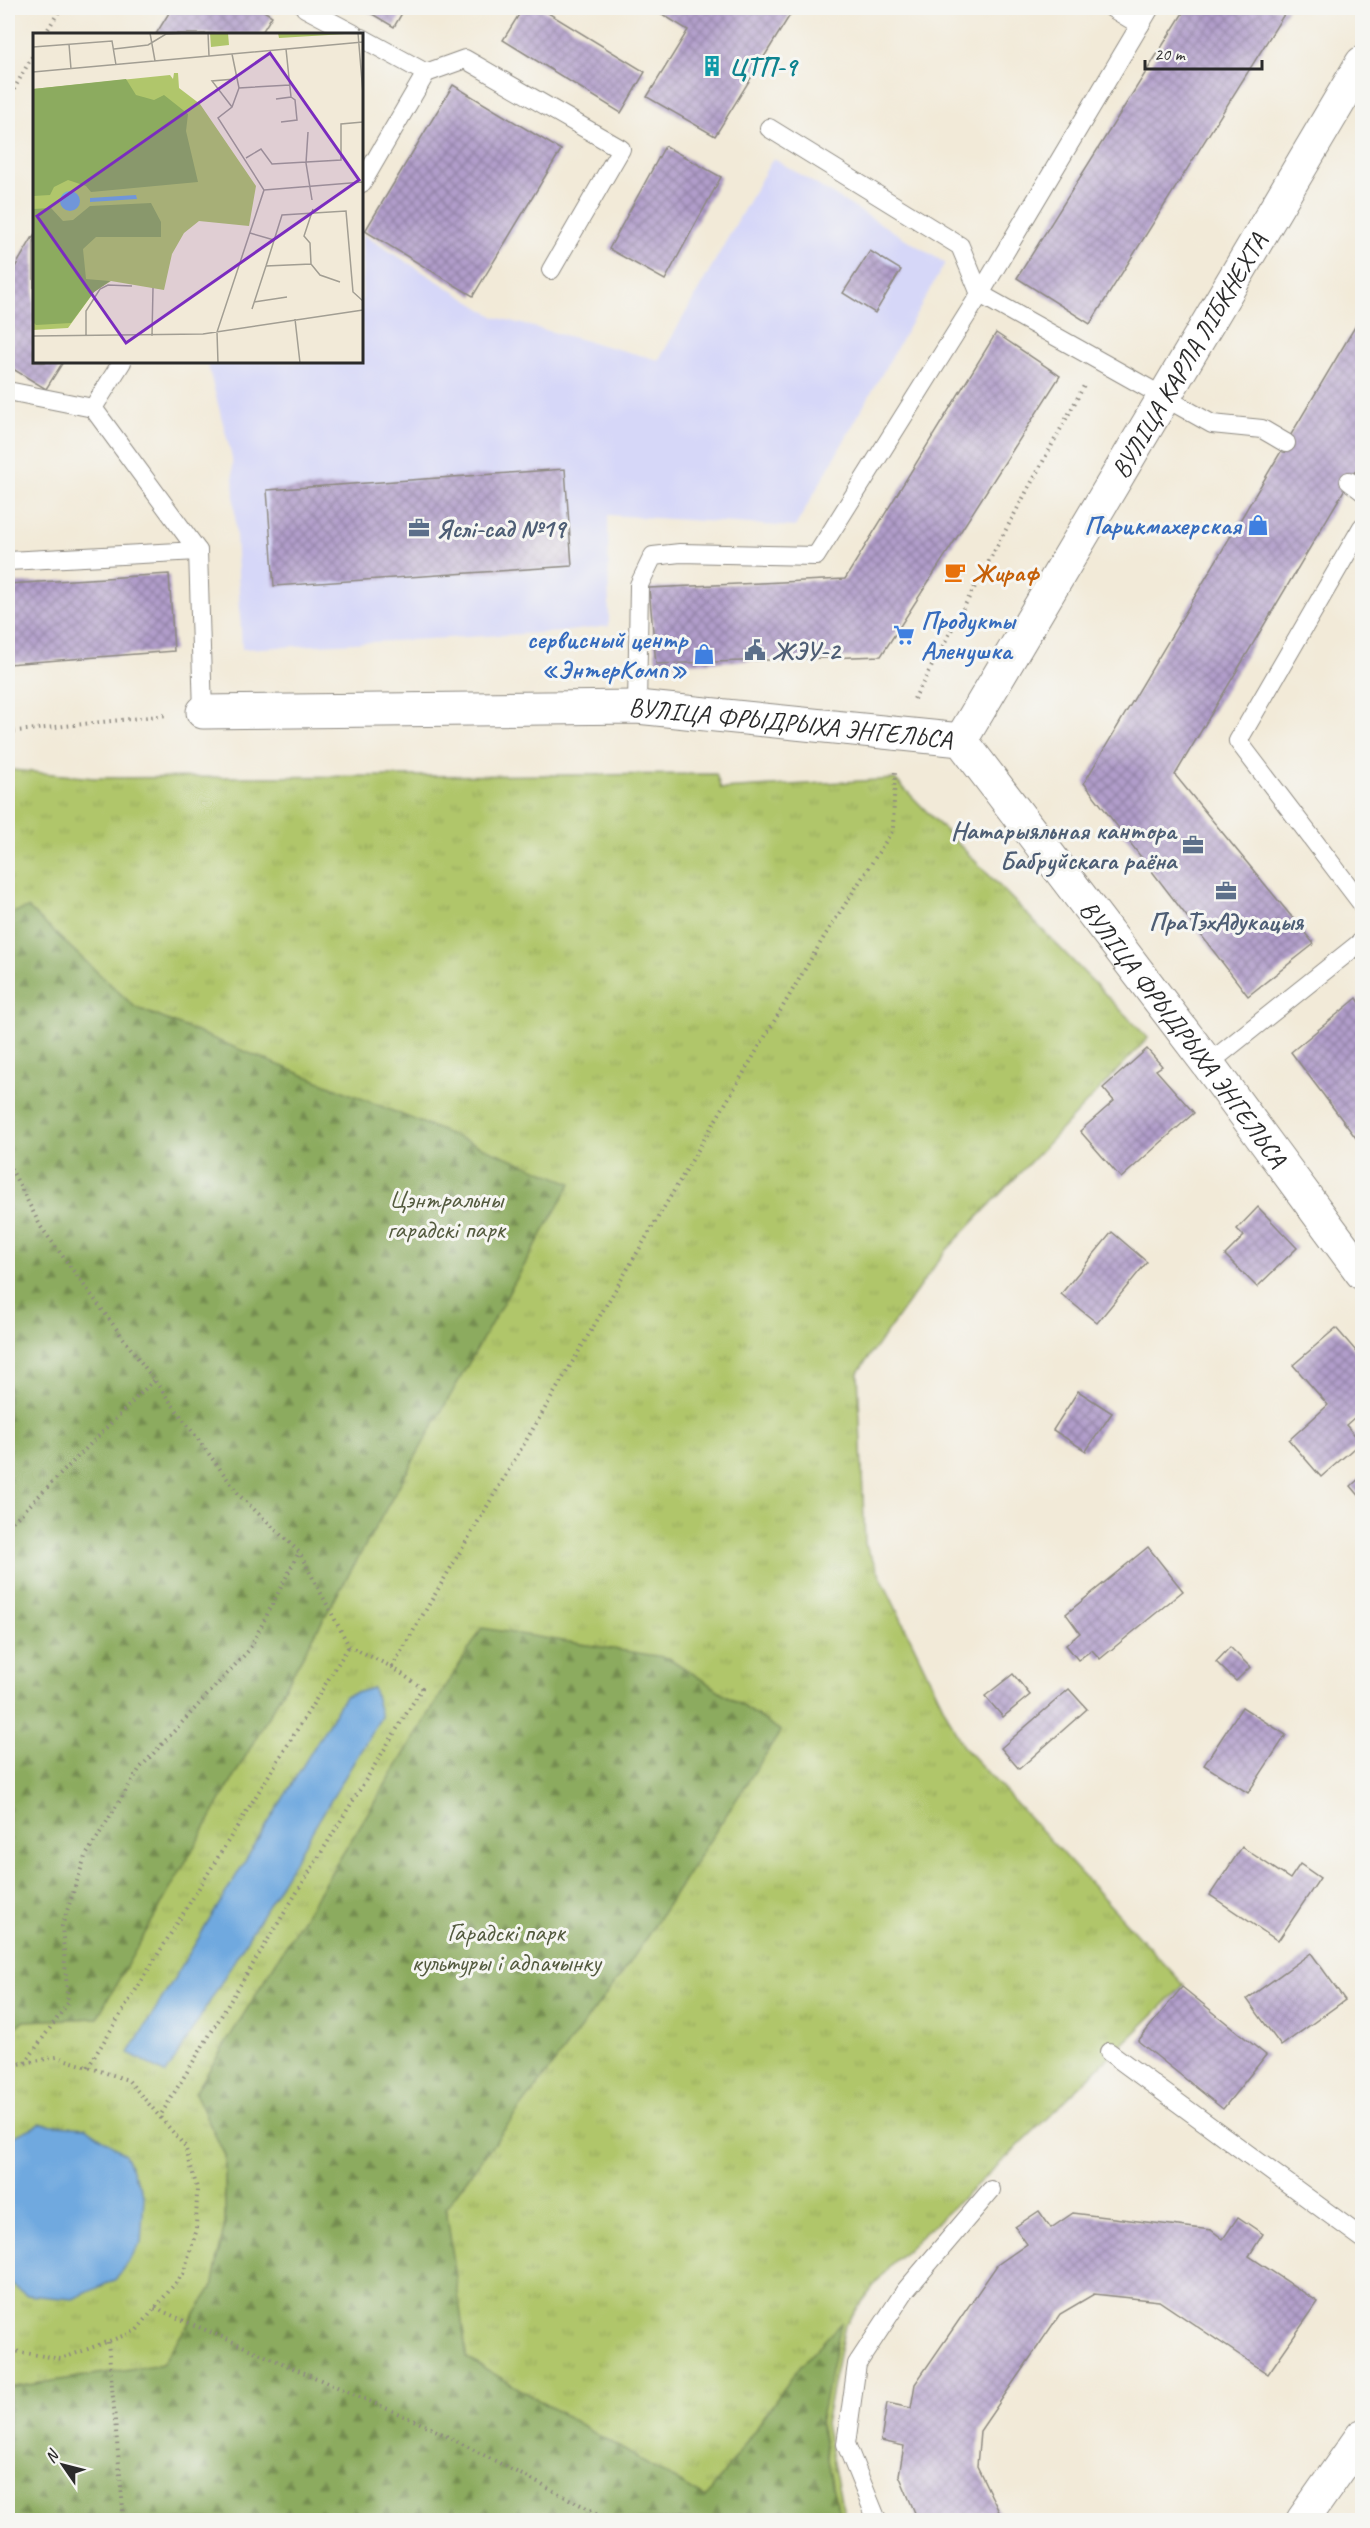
<svg xmlns="http://www.w3.org/2000/svg" width="1370" height="2528" viewBox="0 0 1370 2528" font-family="Caveat,sans-serif">
	<defs>
		<pattern id="grass-tufts" width="24" height="20" patternUnits="userSpaceOnUse" patternTransform="scale(1.5)"><rect width="24" height="20" fill="#b0c66b"/><path d="M3 7l-1-3M5 7V3M7 7l1-3M15 17l-1-3M17 17v-4M19 17l1-3" fill="none" stroke="#98aa5d"/></pattern>
		<pattern id="forest-firs" width="22" height="20" patternUnits="userSpaceOnUse" patternTransform="scale(1.5)"><rect width="22" height="20" fill="#8cab5f"/><path d="M5 1l3.5 6h-7zM16 11l3.5 6h-7z" fill="#738b4f"/></pattern>
		<pattern id="building-cross-hatch" width="8" height="8" patternUnits="userSpaceOnUse" patternTransform="scale(1.5)"><rect width="8" height="8" fill="#b19dca"/><path d="M0 0l8 8M0 8l8-8" fill="none" stroke="#9080a4"/></pattern>
	</defs>
	<rect width="100%" height="100%" fill="#f6f6f2"/>
	<filter id="ink" filterUnits="userSpaceOnUse"><feTurbulence type="fractalNoise" baseFrequency=".0167" numOctaves="2"/><feDisplacementMap in="SourceGraphic" scale="12" xChannelSelector="R" yChannelSelector="G"/><feConvolveMatrix kernelMatrix="1 2 1 2 8 2 1 2 1" color-interpolation-filters="sRGB"/></filter>
	<filter id="wash" filterUnits="userSpaceOnUse"><feTurbulence type="fractalNoise" baseFrequency=".008" numOctaves="4" result="noise"/><feDisplacementMap in="SourceGraphic" scale="24" xChannelSelector="R" yChannelSelector="G"/><feGaussianBlur stdDeviation="1.35" result="paint"/><feColorMatrix in="noise" values="0 0 0 0 0 0 0 0 0 0 0 0 0 0 0 0 0 1.4 0 .05"/><feComposite in="paint" operator="in"/></filter>
	<g filter="url(#wash)">
		<rect width="100%" height="100%" fill="#f2ead8"/>
		<!-- built -->
		<path fill="#d6d7f8" d="M773,158L945,263L795,527L608,515L609,626L560,632L242,649L232,458L207,362H362V234L495,317L659,360Z"/>
		<!-- grass -->
		<path fill="url(#grass-tufts)" stroke="#6e784b" stroke-width="1.5" d="M12,770L94,778L716,774L721,789L895,779L1148,1038L944,1253L858,1372L865,1544L962,1745L1184,1985L1010,2154L889,2266L845,2325L825,2424L841,2501L847,2520H8V772Z"/>
		<!-- forest -->
		<g fill="url(#forest-firs)" stroke="#5c6b45" stroke-width="1.5">
			<path d="M28,908L135,1007L571,1183L97,2018L24,2021L8,2033V914Z"/>
			<path d="M482,1628L669,1658L781,1731L629,1964L446,2207L467,2358L706,2498L800,2366L841,2323L820,2423L835,2500L843,2520H8L9,2388L162,2364L212,2288L225,2223V2156L195,2093Z"/>
		</g>
		<!-- water -->
		<g fill="#6fa9df" stroke="#4d6a85" stroke-width="1.5">
			<path d="M373,1688L381,1717L166,2074L129,2053L345,1696Z"/>
			<path d="M40,2124L86,2127L125,2154L144,2197L141,2243L115,2280L73,2299L26,2295L8,2282V2139Z"/>
		</g>
		<g id="blocks">
			<!-- building -->
			<g fill="url(#building-cross-hatch)">
				<path d="M172,8H259L272,16L261,34H156Z"/>
				<path d="M362,8H405L394,27Z"/>
				<path d="M523,8H540L645,72L621,113L503,40Z"/>
				<path d="M652,8H778L790,15L715,136L647,97L688,30Z"/>
				<path d="M1186,8H1288L1090,324L1017,278Z"/>
				<path d="M453,85L561,150L473,296L365,231Z"/>
				<path d="M665,146L721,177L665,280L609,249Z"/>
				<path d="M34,235V362H63L46,389L8,366V279Z"/>
				<path d="M870,251L901,270L875,313L843,293Z"/>
				<path d="M1362,315V460L1175,775L1314,944L1248,996L1084,783Z"/>
				<path d="M996,333L1060,376L881,656L656,664L649,588L845,579Z"/>
				<path d="M565,469L572,566L274,586L267,490Z"/>
				<path d="M169,574L174,651L8,664V584Z"/>
				<path d="M1357,998L1362,1006V1146L1291,1052Z"/>
				<path d="M1147,1049L1162,1066L1156,1070L1194,1113L1121,1178L1080,1131L1114,1101L1103,1088Z"/>
				<path d="M1258,1207L1297,1248L1257,1287L1225,1255L1244,1236L1237,1229Z"/>
				<path d="M1112,1232L1147,1262L1097,1323L1061,1294Z"/>
				<path d="M1336,1328L1362,1358V1411L1346,1425L1361,1442L1321,1477L1289,1440L1328,1405L1293,1365Z"/>
				<path d="M1078,1391L1112,1413L1086,1451L1053,1430Z"/>
				<path d="M1362,1476V1499L1351,1486Z"/>
				<path d="M1148,1547L1183,1591L1100,1659L1092,1650L1078,1660L1066,1645L1080,1633L1066,1614Z"/>
				<path d="M1230,1647L1250,1667L1236,1681L1216,1662Z"/>
				<path d="M1013,1674L1030,1695L1003,1717L985,1696Z"/>
				<path d="M1069,1689L1087,1709L1019,1769L1001,1748Z"/>
				<path d="M1242,1707L1286,1735L1248,1793L1204,1765Z"/>
				<path d="M1242,1847L1290,1879L1300,1864L1320,1878L1278,1941L1210,1895Z"/>
				<path d="M1311,1953L1345,2000L1281,2046L1247,1999Z"/>
				<path d="M1182,1987L1266,2055L1223,2109L1138,2041Z"/>
				<path d="M1039,2211L1051,2228L1073,2213L1211,2230L1223,2239L1238,2217L1263,2234L1249,2256L1318,2302L1268,2374L1159,2301L1094,2294L1060,2314L980,2431L977,2466L1003,2520H918L899,2475L904,2446L881,2441L887,2403L911,2408L915,2384L997,2265L1027,2244L1015,2227Z"/>
			</g>
		</g>
	</g>
	<g filter="url(#ink)">
		<use href="#blocks" fill-opacity="0" stroke="#8e8a82" stroke-width="1.5"/>
		<g fill="none" stroke-linecap="round" stroke-linejoin="round">
			<defs>
				<g id="lane">
					<path d="M305,8L354,34"/>
					<path d="M1140,25L1150,8"/>
					<path d="M362,38L426,73L362,183"/>
					<path d="M426,73L465,59L621,149L551,270"/>
					<path d="M769,128L960,246L980,294L1212,424L1262,429L1286,443"/>
					<path d="M122,362L93,408L198,551L203,712"/>
					<path d="M8,391L93,408"/>
					<path d="M1349,481L1362,491"/>
					<path d="M1362,527L1238,741L1362,904"/>
					<path d="M8,561L198,551"/>
					<path d="M637,707L639,585L653,556L680,553L816,556L980,294L1140,25L1112,8"/>
					<path d="M1208,1064L1362,941"/>
					<path d="M1109,2052L1362,2238"/>
					<path d="M877,2520L846,2444L857,2364L905,2291L991,2190"/>
				</g>
				<g id="street">
					<path id="s1" d="M203,712L637,707L961,740L1208,1064L1362,1273"/>
					<path id="s2" d="M961,740L1362,63"/>
					<path d="M1303,2520L1362,2436"/>
				</g>
			</defs>
			<!-- lane casing -->
			<use href="#lane" stroke="#8e8a82" stroke-width="20"/>
			<!-- street casing -->
			<use href="#street" stroke="#8e8a82" stroke-width="35"/>
			<!-- path -->
			<g stroke="#8e8a82" stroke-width="4" stroke-dasharray="1.5 4.5" stroke-linecap="butt">
				<path d="M45,34L61,8"/>
				<path d="M8,100L34,53"/>
				<path d="M914,699L1085,384"/>
				<path d="M8,732L168,715"/>
				<path d="M8,1163L41,1227L240,1496L299,1552L349,1646L392,1667L422,1688L160,2116"/>
				<path d="M8,1525L21,1514L154,1380"/>
				<path d="M392,1667L824,937L893,830L895,768"/>
				<path d="M25,2063L68,2003L62,1926L85,1857L140,1768L249,1650L299,1552"/>
				<path d="M8,2066L57,2057L128,2080L185,2146L197,2188L196,2232L183,2274L136,2331L61,2359L8,2350"/>
				<path d="M88,2067L349,1646"/>
				<path d="M155,2308L427,2426L610,2520"/>
				<path d="M108,2342L124,2520"/>
			</g>
			<!-- lane -->
			<use href="#lane" stroke="#fff" stroke-width="18"/>
			<!-- street -->
			<use href="#street" stroke="#fff" stroke-width="33"/>
		</g>
	</g>
	<!-- icons -->
	<defs>
		<symbol id="building-bare" viewBox="-9 -9 18 18"><path d="M-4-6H4V6H1V3H-1V6H-4ZM-2.5-4.3h1.7v1.8h-1.7ZM.8-4.3h1.7v1.8H.8ZM-2.5-1h1.7V.8h-1.7ZM.8-1h1.7V.8H.8Z" fill="#0f9aa8" stroke="#f6f6f2" stroke-width="2.5" paint-order="stroke"/></symbol>
		<symbol id="shop-bare" viewBox="-9 -9 18 18"><path d="M-5-2.5h2.3a2.7 3.5 0 0 1 5.4 0H5L5.5 6h-11ZM-1.5-2.5h3a1.5 2.3 0 0 0-3 0Z" fill="#3f7fe0" stroke="#f6f6f2" stroke-width="2.5" paint-order="stroke"/></symbol>
		<symbol id="office-bare" viewBox="-9 -9 18 18"><path d="M-6-3h4V-5.5h4V-3h4V5H-6ZM-1-4.5V-3h2v-1.5ZM-6 0V1H6V0Z" fill="#5c6f8a" stroke="#f6f6f2" stroke-width="2.5" paint-order="stroke"/></symbol>
		<symbol id="cafe-bare" viewBox="-9 -9 18 18"><path d="M-5.5-4.5H6V0H3Q3 3.5 0 3.5H-2.5Q-5.5 3.5-5.5 0ZM3-3.2v2h1.7v-2ZM-6 4.5H4V6H-6Z" fill="#e8710a" stroke="#f6f6f2" stroke-width="2.5" paint-order="stroke"/></symbol>
		<symbol id="supermarket-bare" viewBox="-9 -9 18 18"><path d="M-6-5.5h2.5l.6 2H6L4.5 2H-2.5L-4.4-4H-6ZM-1.5 3.2a1.3 1.3 0 1 0 .1 0ZM3 3.2a1.3 1.3 0 1 0 .1 0Z" fill="#3f7fe0" stroke="#f6f6f2" stroke-width="2.5" paint-order="stroke"/></symbol>
		<symbol id="civic-bare" viewBox="-9 -9 18 18"><path d="M-.6-6.5H3V-4.5H.6V-3L4-1V1h2V6H-6V1h2V-1L-.6-3ZM-1.2 2.5V6h2.4V2.5Z" fill="#5c6f8a" stroke="#f6f6f2" stroke-width="2.5" paint-order="stroke"/></symbol>
	</defs>
	<g fill-rule="evenodd">
		<use href="#building-bare" x="697" y="51" width="30" height="30"/>
		<use href="#shop-bare" x="1243" y="510" width="30" height="30"/>
		<use href="#office-bare" x="404" y="513" width="30" height="30"/>
		<use href="#cafe-bare" x="940" y="557" width="30" height="30"/>
		<use href="#supermarket-bare" x="889" y="620" width="30" height="30"/>
		<use href="#civic-bare" x="740" y="635" width="30" height="30"/>
		<use href="#shop-bare" x="689" y="639" width="30" height="30"/>
		<use href="#office-bare" x="1178" y="830" width="30" height="30"/>
		<use href="#office-bare" x="1211" y="876" width="30" height="30"/>
	</g>
	<g text-anchor="middle" dominant-baseline="central" stroke-width="6" stroke-linejoin="round" paint-order="stroke">
		<!-- culture labels -->
		<g font-size="26" font-weight="bold" fill="#0d838f" stroke="#f6f6f2" text-anchor="start">
			<text x="729" y="66">ЦТП-9</text>
		</g>
		<!-- street labels -->
		<g font-size="26" fill="#2b2b2b" stroke="#f6f6f2">
			<text stroke="none"><textPath href="#s2" startOffset="447">ВУЛІЦА КАРЛА ЛІБКНЕХТА</textPath></text>
			<text stroke="none"><textPath href="#s1" startOffset="588">ВУЛІЦА ФРЫДРЫХА ЭНГЕЛЬСА</textPath></text>
			<text stroke="none"><textPath href="#s1" startOffset="1128">ВУЛІЦА ФРЫДРЫХА ЭНГЕЛЬСА</textPath></text>
		</g>
		<!-- shop labels -->
		<g font-size="26" font-weight="bold" fill="#366cbe" stroke="#f6f6f2" text-anchor="end">
			<text x="1241" y="525">Парикмахерская</text>
			<text x="921" y="620" text-anchor="start">Продукты<tspan x="921" dy="30">Аленушка</tspan></text>
			<text x="687" y="639">сервисный центр<tspan x="687" dy="30">«ЭнтерКомп»</tspan></text>
		</g>
		<!-- service labels -->
		<g font-size="26" font-weight="bold" fill="#4e5e75" stroke="#f6f6f2" text-anchor="start">
			<text x="436" y="528">Яслі-сад №19</text>
			<text x="772" y="650">ЖЭУ-2</text>
			<text x="1176" y="830" text-anchor="end">Натарыяльная кантора<tspan x="1176" dy="30">Бабруйскага раёна</tspan></text>
			<text x="1226" y="921" text-anchor="middle">ПраТэхАдукацыя</text>
		</g>
		<!-- food labels -->
		<g font-size="26" font-weight="bold" fill="#c56008" stroke="#f6f6f2" text-anchor="start">
			<text x="972" y="572">Жираф</text>
		</g>
		<!-- park labels -->
		<g font-size="26" fill="#535a3e" stroke="#f6f6f2">
			<text x="446" y="1199">Цэнтральны<tspan x="446" dy="30">гарадскі парк</tspan></text>
			<text x="506" y="1932">Гарадскі парк<tspan x="506" dy="30">культуры і адпачынку</tspan></text>
		</g>
	</g>
	<!-- overview -->
	<g transform="translate(33 33)">
		<rect width="330" height="330" fill="#f2ead8"/>
		<path d="M141,40H145L146,55L167,71L223,153L216,193L166,188L151,200L139,221L131,257L78,248L61,259L35,295L0,297V56L137,42L140,46Z" fill="#b0c66b"/>
		<path d="M93,46L103,62L121,67L131,62L155,81L153,98L165,149L58,159L53,153L35,147L21,154L17,162L0,163V56ZM118,170L128,189V204H63L50,216L53,246L77,248L61,259L38,290L3,292L0,289V176L18,175L30,188L40,187L57,173Z" fill="#8cab5f"/>
		<path d="M177,0H195L196,12L178,14ZM245,0H311L312,1L246,5Z" fill="#b0c66b"/>
		<path d="M27 168a10 10 0 1 1 20 0a10 10 0 1 1-20 0ZM103,162L104,166L57,169V165Z" fill="#6fa9df"/>
		<path fill="none" stroke="#a29e93" stroke-width="1.5" d="M117,0L122,28M175,0L176,23M325,0L330,61M36,11L38,36M0,14L79,8L83,32M81,16L115,12L133,1L154,0M199,21L206,55M0,39L330,9M243,66L258,64L253,16M199,74L179,48L202,46M248,89L264,87L262,67L258,64M275,99L273,130L279,167M213,125L228,116L239,131L308,127V91L330,89M231,157L330,149M217,200L241,207M278,231L287,242L307,249M233,233L249,182L313,178L320,259L330,268M221,269L254,264M219,276L233,233L278,231L277,210L271,203L280,176M262,286L267,330M0,303L170,301L330,277M53,303V278L67,256L75,252L99,253M119,303L120,255M185,330L184,299L231,157L185,85L199,74L206,55L257,52"/>
		<path fill="#7b2cbf" fill-opacity="0.15" stroke="#7b2cbf" stroke-width="3" d="M237,20L326,147L93,310L4,183Z"/>
		<rect width="330" height="330" fill="none" stroke="#2b2b2b" stroke-width="3"/>
	</g>
	<!-- margin -->
	<rect width="1370" height="2528" fill="none" stroke="#f6f6f2" stroke-width="30"/>
	<!-- north arrow -->
	<g transform="translate(63 2465) rotate(305)" stroke="#f6f6f2" stroke-width="4.5" paint-order="stroke">
	<path d="M0-4.5L10 22L0 15L-10 22Z" fill="#2b2b2b"/>
	<text y="-9" font-size="16" font-weight="bold" text-anchor="middle" fill="#2b2b2b">N</text>
	</g>
	<!-- scale -->
	<path d="M1145 60v9h117v-9" fill="none" stroke="#2b2b2b" stroke-width="3"/>
	<text x="1154" y="60" font-size="18" fill="#2b2b2b" stroke="#f6f6f2" stroke-width="4.5" paint-order="stroke">20 m</text>
</svg>
